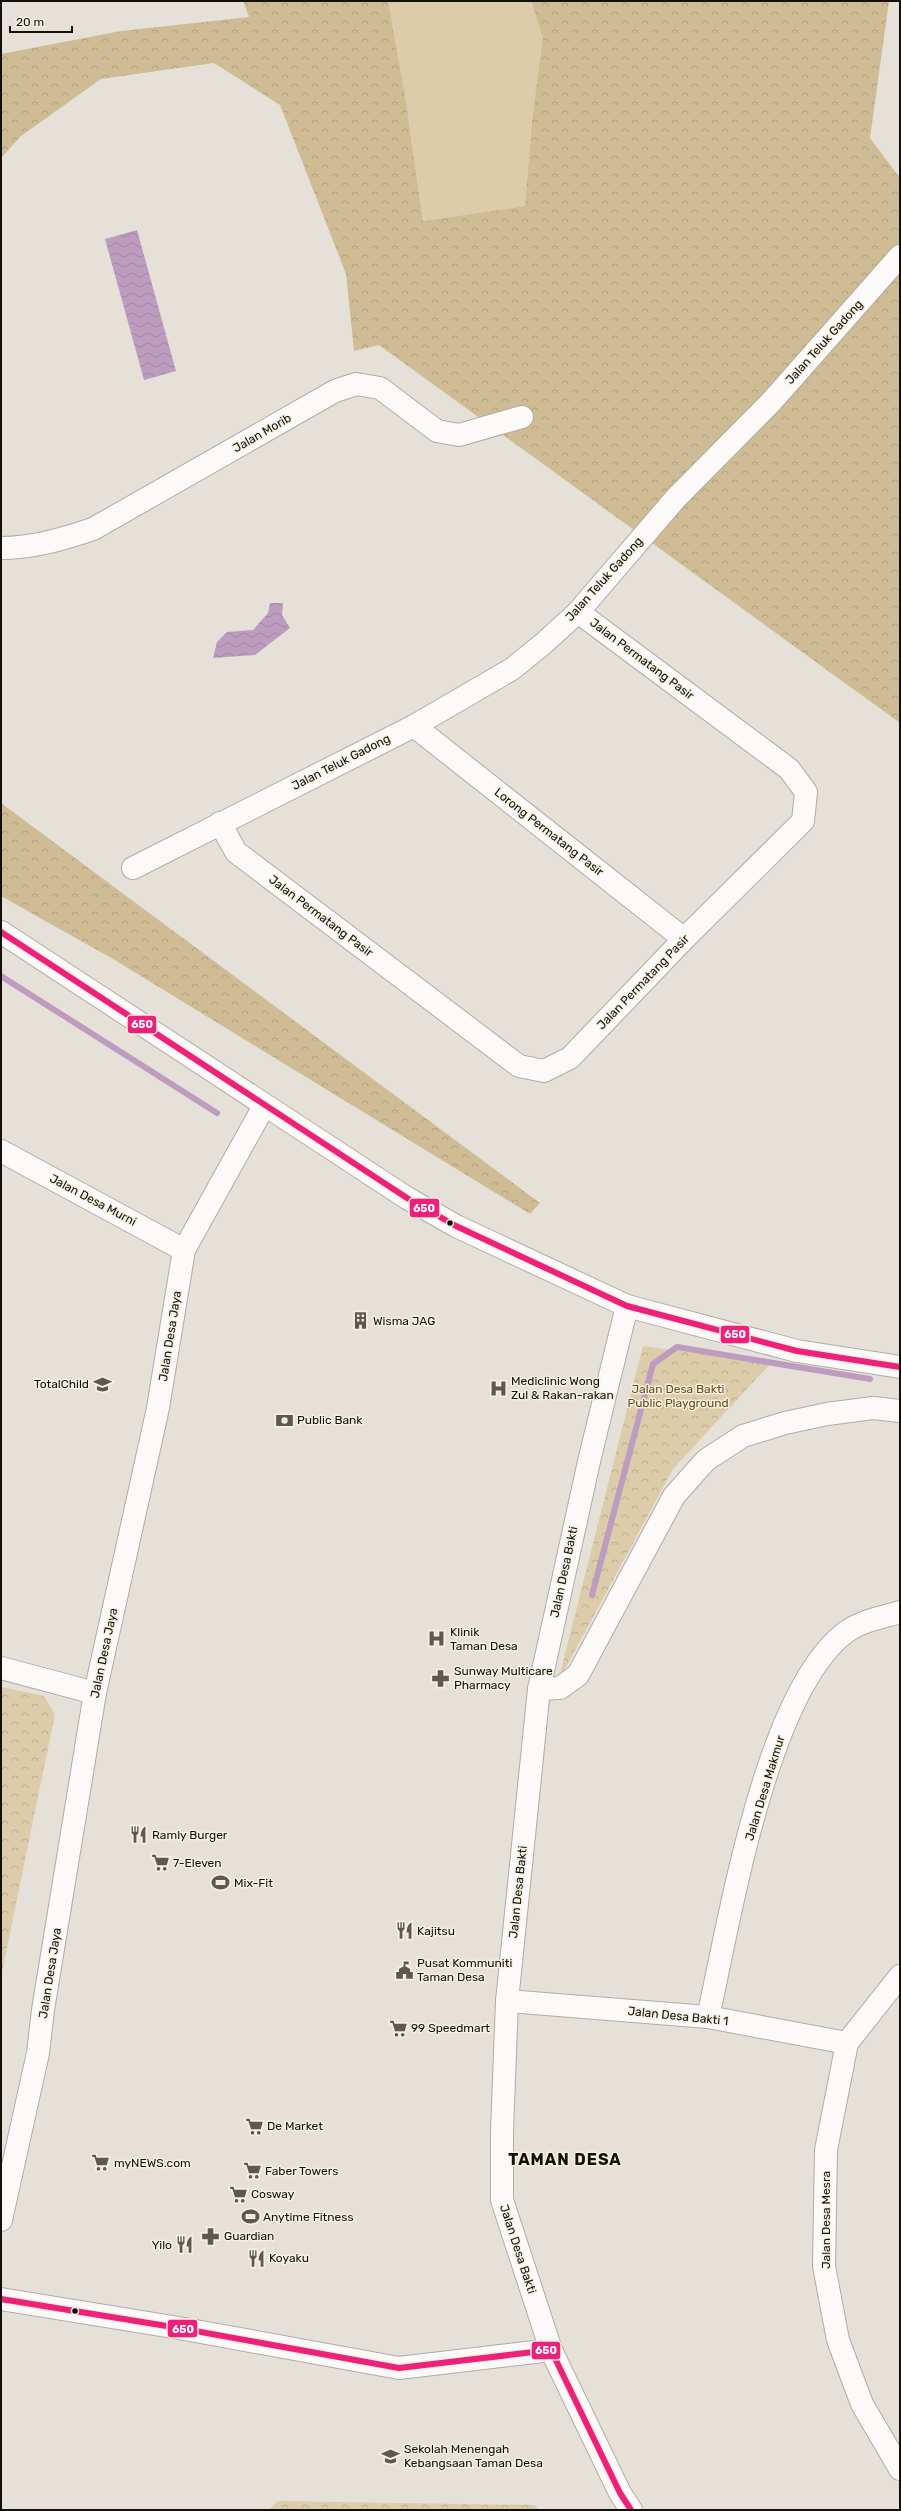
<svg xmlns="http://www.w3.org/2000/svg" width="901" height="2511" viewBox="0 0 901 2511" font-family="Rubik,sans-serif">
	<defs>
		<pattern id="forest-crowns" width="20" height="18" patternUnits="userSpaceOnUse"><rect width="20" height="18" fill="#cfbc94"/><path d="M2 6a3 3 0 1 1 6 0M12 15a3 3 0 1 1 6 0" fill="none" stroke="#b1a17e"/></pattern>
		<pattern id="park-crowns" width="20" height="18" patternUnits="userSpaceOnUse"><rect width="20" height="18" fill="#dccca9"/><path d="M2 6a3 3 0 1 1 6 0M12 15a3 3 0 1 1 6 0" fill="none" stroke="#bcae90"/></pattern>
		<pattern id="water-waves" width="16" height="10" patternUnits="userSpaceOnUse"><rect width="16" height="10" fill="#bd9cc0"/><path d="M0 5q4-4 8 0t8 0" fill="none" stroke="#a285a4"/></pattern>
	</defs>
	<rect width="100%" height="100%" fill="#e5e1d9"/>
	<!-- green -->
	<path fill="#dccca9" d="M388,1H531L544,38L532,120L525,206L423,221L405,95Z"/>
	<!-- forest -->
	<g fill="url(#forest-crowns)">
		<path d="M243,1H388L405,95L423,221L525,206L532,120L543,38L531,1H889L870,138L900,178V723L379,345L354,351L346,274L280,105L214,63L101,79L21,136L1,158V54L121,31L249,17Z"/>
		<path d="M1,803L540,1203L530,1214L113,959L1,896Z"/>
	</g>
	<!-- park -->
	<g fill="url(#park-crowns)">
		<path d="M643,1346L771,1363L673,1469L558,1682Z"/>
		<path d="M1,1687L44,1696L55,1714L1,1977Z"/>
		<path d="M278,2501L534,2505L539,2510H268Z"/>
	</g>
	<!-- water -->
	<g fill="url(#water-waves)">
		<path d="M137,230L176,371L144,380L105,239Z"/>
		<path d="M270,603H283L282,615L290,628L255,655L213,658L217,642L227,632L253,630L268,613Z"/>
	</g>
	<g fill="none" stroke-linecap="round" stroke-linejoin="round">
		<!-- stream -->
		<g stroke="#bd9cc0" stroke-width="6">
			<path d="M1,976L217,1113"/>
			<path d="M592,1595L653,1364L677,1347L870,1379"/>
		</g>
		<defs>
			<g id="minor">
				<path d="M1,548C33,548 63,539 93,529L335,391L356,384L380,388L437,431L459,435L522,417"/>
				<path d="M414,726L684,939"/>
				<path d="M220,823L236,852L519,1066L544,1071L570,1058L684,939L803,821L806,792L789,769L578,612"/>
				<path d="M133,868L414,726L512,669L543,644L578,612L676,498L772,401L900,256"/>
				<path d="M1,932L407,1198L456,1226L627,1306L797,1351L900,1367"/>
				<path d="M1,1151L184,1250"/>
				<path d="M627,1306L590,1457L539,1689L507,2001L502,2131V2200L551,2350L620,2493L631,2510"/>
				<path d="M1,1668L95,1693"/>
				<path d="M539,1689L560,1688L578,1675L674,1496L706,1460L743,1436L785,1423L827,1414L873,1408L900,1411"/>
				<path d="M900,1976L847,2043L826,2150L824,2266L838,2340L862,2404L900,2469"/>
				<path d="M507,2001L708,2017L847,2043"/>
				<path d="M708,2017C730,1919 766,1692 846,1632C861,1621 883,1617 900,1612"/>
				<path d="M1,2220L38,2053L43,2010L95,1693L158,1408L184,1250L264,1106"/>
				<path d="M1,2299L179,2328L399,2368L551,2350"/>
			</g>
		</defs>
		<!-- minor casing -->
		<use href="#minor" stroke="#b0aca6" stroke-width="24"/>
		<!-- minor -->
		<use href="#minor" stroke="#fbfaf9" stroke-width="22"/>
		<defs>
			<g id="bus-1">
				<path d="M1,932L407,1198L456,1226L627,1306L797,1351L900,1367"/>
				<path d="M1,2299L179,2328L399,2368L551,2350L620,2493L631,2510"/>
			</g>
		</defs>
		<!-- bus-1 casing -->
		<use href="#bus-1" stroke="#f7f0e2" stroke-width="9"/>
		<!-- bus-1 -->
		<use href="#bus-1" stroke="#ed207b" stroke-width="6"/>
	</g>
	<!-- icons -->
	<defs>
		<symbol id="building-bare" viewBox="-9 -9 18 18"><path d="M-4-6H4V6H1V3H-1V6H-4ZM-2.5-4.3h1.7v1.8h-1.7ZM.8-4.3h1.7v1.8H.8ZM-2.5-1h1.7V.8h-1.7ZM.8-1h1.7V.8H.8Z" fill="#5c5954" stroke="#f7f0e2" stroke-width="2.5" paint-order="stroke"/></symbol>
		<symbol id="school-bare" viewBox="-9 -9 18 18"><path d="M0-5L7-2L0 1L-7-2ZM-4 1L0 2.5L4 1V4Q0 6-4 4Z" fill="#5c5954" stroke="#f7f0e2" stroke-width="2.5" paint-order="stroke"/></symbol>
		<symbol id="hospital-bare" viewBox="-9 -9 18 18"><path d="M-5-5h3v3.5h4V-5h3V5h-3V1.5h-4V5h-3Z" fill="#5c5954" stroke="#f7f0e2" stroke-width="2.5" paint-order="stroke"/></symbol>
		<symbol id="bank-bare" viewBox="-9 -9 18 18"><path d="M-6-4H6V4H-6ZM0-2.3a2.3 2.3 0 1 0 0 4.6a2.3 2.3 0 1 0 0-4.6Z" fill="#5c5954" stroke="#f7f0e2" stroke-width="2.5" paint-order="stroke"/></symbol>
		<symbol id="pharmacy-bare" viewBox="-9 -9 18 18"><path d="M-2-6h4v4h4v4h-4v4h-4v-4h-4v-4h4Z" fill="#5c5954" stroke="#f7f0e2" stroke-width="2.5" paint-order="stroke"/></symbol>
		<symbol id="restaurant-bare" viewBox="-9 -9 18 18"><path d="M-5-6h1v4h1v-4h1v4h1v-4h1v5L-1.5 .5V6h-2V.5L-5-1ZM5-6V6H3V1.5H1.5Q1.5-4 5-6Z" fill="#5c5954" stroke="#f7f0e2" stroke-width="2.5" paint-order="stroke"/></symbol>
		<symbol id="supermarket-bare" viewBox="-9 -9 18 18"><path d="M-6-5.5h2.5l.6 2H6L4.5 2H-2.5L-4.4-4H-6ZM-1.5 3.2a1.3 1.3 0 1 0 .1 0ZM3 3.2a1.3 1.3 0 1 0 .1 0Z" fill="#5c5954" stroke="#f7f0e2" stroke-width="2.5" paint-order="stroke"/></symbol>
		<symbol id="stadium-bare" viewBox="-9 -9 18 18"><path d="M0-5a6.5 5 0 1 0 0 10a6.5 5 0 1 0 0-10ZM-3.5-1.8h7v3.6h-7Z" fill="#5c5954" stroke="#f7f0e2" stroke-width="2.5" paint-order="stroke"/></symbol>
		<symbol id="civic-bare" viewBox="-9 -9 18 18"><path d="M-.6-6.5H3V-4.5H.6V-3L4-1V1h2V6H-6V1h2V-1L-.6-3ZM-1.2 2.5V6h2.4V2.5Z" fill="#5c5954" stroke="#f7f0e2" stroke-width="2.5" paint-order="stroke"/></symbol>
	</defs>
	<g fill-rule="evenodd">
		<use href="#building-bare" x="348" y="1308" width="25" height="25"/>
		<use href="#school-bare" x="90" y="1372" width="25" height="25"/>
		<use href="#hospital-bare" x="486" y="1376" width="25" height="25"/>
		<use href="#bank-bare" x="272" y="1408" width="25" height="25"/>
		<use href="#hospital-bare" x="424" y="1626" width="25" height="25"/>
		<use href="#pharmacy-bare" x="428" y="1666" width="25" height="25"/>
		<use href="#restaurant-bare" x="126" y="1822" width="25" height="25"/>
		<use href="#supermarket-bare" x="148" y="1850" width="25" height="25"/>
		<use href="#stadium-bare" x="208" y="1870" width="25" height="25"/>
		<use href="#restaurant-bare" x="392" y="1918" width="25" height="25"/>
		<use href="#civic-bare" x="392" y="1958" width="25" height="25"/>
		<use href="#supermarket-bare" x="386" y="2016" width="25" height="25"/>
		<use href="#supermarket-bare" x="242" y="2114" width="25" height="25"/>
		<use href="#supermarket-bare" x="88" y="2150" width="25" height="25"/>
		<use href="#supermarket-bare" x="240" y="2158" width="25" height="25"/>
		<use href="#supermarket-bare" x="226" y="2182" width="25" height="25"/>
		<use href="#stadium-bare" x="238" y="2204" width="25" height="25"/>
		<use href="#pharmacy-bare" x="198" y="2224" width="25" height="25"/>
		<use href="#restaurant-bare" x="172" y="2232" width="25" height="25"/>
		<use href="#restaurant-bare" x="244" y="2246" width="25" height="25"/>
		<use href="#school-bare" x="378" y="2444" width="25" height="25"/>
	</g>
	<!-- markers -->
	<g fill="#13100c" stroke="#f7f0e2" stroke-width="1.5">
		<circle cx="450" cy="1223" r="3.5"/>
		<circle cx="75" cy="2311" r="3.5"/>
	</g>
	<g text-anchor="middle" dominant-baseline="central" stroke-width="3" stroke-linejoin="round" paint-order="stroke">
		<!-- street labels -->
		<g font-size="12" fill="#13100c" stroke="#f7f0e2">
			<text transform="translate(824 342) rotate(-48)">Jalan Teluk Gadong</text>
			<text transform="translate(262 433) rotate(-30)">Jalan Morib</text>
			<text transform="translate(604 579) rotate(-48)">Jalan Teluk Gadong</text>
			<text transform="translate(642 659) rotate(37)">Jalan Permatang Pasir</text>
			<text transform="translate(341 762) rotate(-27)">Jalan Teluk Gadong</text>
			<text transform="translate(549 832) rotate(38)">Lorong Permatang Pasir</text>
			<text transform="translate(321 916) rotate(37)">Jalan Permatang Pasir</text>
			<text transform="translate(643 982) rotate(-46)">Jalan Permatang Pasir</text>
			<text transform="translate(93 1200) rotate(28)">Jalan Desa Murni</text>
			<text transform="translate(170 1336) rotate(-81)">Jalan Desa Jaya</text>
			<text transform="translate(564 1572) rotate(-78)">Jalan Desa Bakti</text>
			<text transform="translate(104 1653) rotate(-78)">Jalan Desa Jaya</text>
			<text transform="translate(765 1788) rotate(-73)">Jalan Desa Makmur</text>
			<text transform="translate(518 1892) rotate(-84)">Jalan Desa Bakti</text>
			<text transform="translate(50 1973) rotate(-81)">Jalan Desa Jaya</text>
			<text transform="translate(678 2016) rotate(6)">Jalan Desa Bakti 1</text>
			<text transform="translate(826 2220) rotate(-90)">Jalan Desa Mesra</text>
			<text transform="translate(518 2249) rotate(72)">Jalan Desa Bakti</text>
		</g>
		<!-- poi labels -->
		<g font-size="12" fill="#13100c" stroke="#f7f0e2" text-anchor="start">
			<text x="373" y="1321">Wisma JAG</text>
			<text x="511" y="1381">Mediclinic Wong<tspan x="511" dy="14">Zul &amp; Rakan-rakan</tspan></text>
			<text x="89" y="1384" text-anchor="end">TotalChild</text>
			<text x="297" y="1420">Public Bank</text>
			<text x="450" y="1632">Klinik<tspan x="450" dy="14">Taman Desa</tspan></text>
			<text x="454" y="1671">Sunway Multicare<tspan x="454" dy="14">Pharmacy</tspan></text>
			<text x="152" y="1835">Ramly Burger</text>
			<text x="173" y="1863">7-Eleven</text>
			<text x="234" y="1883">Mix-Fit</text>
			<text x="417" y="1931">Kajitsu</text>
			<text x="417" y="1963">Pusat Kommuniti<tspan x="417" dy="14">Taman Desa</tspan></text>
			<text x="411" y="2028">99 Speedmart</text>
			<text x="267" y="2126">De Market</text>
			<text x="114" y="2163">myNEWS.com</text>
			<text x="265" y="2171">Faber Towers</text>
			<text x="251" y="2194">Cosway</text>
			<text x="263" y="2217">Anytime Fitness</text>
			<text x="224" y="2236">Guardian</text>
			<text x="172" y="2245" text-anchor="end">Yilo</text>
			<text x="269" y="2258">Koyaku</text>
			<text x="404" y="2449">Sekolah Menengah<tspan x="404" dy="14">Kebangsaan Taman Desa</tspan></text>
		</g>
		<!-- park labels -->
		<g font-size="12" fill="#66501d" stroke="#f7f0e2">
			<text x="678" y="1389">Jalan Desa Bakti<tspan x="678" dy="14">Public Playground</tspan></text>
		</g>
		<!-- district labels -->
		<g font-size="16" font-weight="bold" letter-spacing="1" fill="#13100c" stroke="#f7f0e2">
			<text x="565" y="2159">TAMAN DESA</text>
		</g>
	</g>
	<g stroke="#f7f0e2" stroke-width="1.5">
		<rect x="127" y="1015" width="30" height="19" rx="4" fill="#ed207b"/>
		<rect x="409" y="1198" width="31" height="20" rx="4" fill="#ed207b"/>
		<rect x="720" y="1325" width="30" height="19" rx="4" fill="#ed207b"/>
		<rect x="167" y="2319" width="31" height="19" rx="4" fill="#ed207b"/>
		<rect x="531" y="2341" width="30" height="19" rx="4" fill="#ed207b"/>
	</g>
	<g font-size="11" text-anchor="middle" font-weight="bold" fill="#fff">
		<text x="142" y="1028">650</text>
		<text x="424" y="1212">650</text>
		<text x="735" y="1338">650</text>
		<text x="183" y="2333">650</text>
		<text x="546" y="2354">650</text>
	</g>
	<!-- border -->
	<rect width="901" height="2511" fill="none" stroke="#13100c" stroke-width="4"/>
	<!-- scale -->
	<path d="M10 26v6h62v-6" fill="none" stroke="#13100c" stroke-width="2"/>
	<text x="16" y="26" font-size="12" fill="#13100c" stroke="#f7f0e2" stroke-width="3" paint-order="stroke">20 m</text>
</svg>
